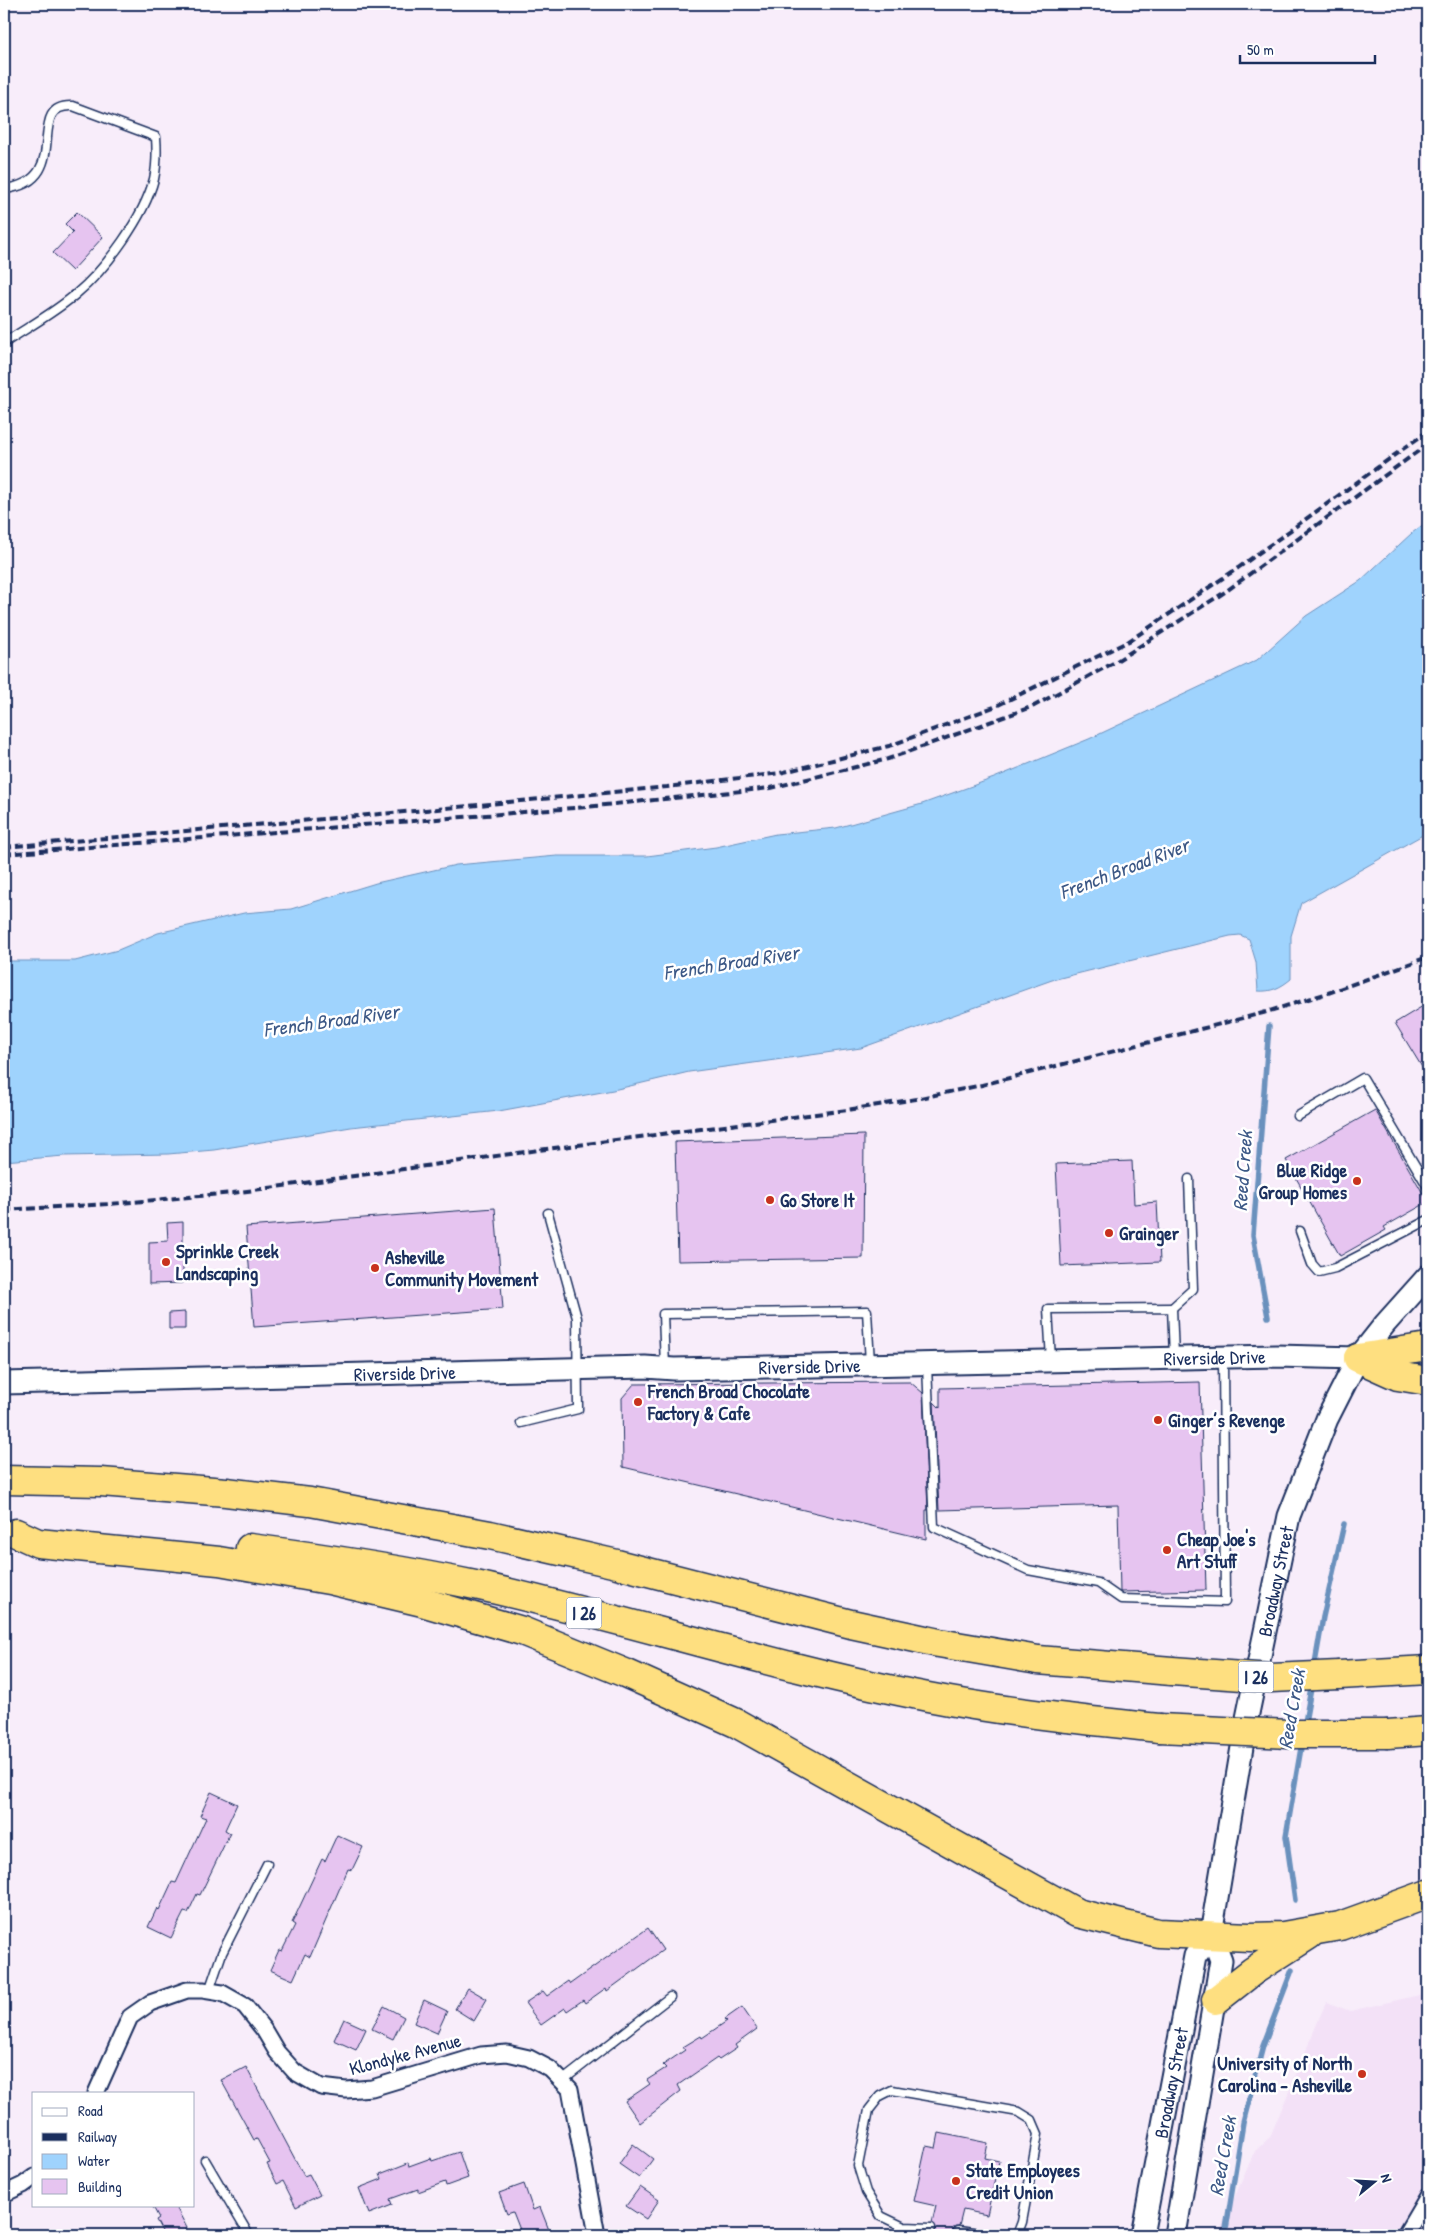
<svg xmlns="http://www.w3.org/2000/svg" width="1432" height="2239" viewBox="0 0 1432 2239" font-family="'Patrick Hand',sans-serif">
	<rect width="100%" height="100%" fill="#f8edfa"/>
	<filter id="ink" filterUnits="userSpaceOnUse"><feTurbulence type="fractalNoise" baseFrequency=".02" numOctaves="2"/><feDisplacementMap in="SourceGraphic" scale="10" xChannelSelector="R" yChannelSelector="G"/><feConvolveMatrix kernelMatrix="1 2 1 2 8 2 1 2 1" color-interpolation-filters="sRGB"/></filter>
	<g filter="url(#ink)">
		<!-- built -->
		<path fill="#f3e1f7" d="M1428,1993V2235H1218L1255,2151L1270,2137L1326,2002L1350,2011Z"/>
		<!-- water -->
		<path fill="#9fd3fd" stroke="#6a91bd" d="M1428,521V832L1301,903L1291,936V979C1280,988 1271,992 1258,991L1256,962L1249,939L1240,935L1230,936L1052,980L861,1048L689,1072L613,1090L499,1111L351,1127L214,1150L168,1154L64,1156L4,1161V961H75L118,950L158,933L244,913L291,909L376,883L456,865L557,856H647L716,847L776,834L836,828L922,804L994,778L1089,739L1257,660L1306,616L1360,581L1412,533Z"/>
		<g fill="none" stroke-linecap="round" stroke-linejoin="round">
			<!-- stream -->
			<g stroke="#6a91bd" stroke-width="5.5">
				<path d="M1268,1317L1253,1235L1269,1026"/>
				<path d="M1314,1669L1323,1617L1344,1524"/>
				<path d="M1304,1728L1312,1683"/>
				<path d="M1295,1900L1286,1836L1302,1742"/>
				<path d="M1225,2235L1243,2123L1263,2046L1292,1970"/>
			</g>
		</g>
		<!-- building -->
		<g fill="#e6c4f0" stroke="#1b2f5e">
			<path d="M77,212L103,237L72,271L53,253L73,232L65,224Z"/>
			<path d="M1428,1003V1077L1395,1023Z"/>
			<path d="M1375,1110L1428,1202L1384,1227L1386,1230L1340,1256L1286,1160Z"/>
			<path d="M864,1135L863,1258L678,1261L675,1142Z"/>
			<path d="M1132,1161L1134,1204L1157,1202L1160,1262L1061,1266L1056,1164Z"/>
			<path d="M495,1208L503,1309L254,1327L246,1227Z"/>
			<path d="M183,1222V1283L149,1284V1242L168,1241L167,1223Z"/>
			<path d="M185,1312V1329H169V1313Z"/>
			<path d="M910,1382L923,1393L928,1510H926V1539L623,1467L622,1398L634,1384Z"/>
			<path d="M1200,1382L1206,1590L1120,1592L1118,1505L939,1510L934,1402L940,1408V1388Z"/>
			<path d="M211,1792L237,1804L225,1830L230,1833L200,1895L197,1894L188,1913L184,1912L171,1938L148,1927L157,1908L159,1910L172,1882L176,1883L206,1818L200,1816Z"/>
			<path d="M337,1835L363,1847L352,1870L348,1869L310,1957L305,1954L293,1980L270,1970L279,1950L282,1951L295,1925L292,1923L322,1859L325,1861Z"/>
			<path d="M648,1928L663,1950L607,1991L606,1988L585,2003L583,2000L567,2011L565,2008L541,2025L525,2003L543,1991L547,1996L568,1981L570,1984Z"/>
			<path d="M468,1988L487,1999L474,2021L455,2009Z"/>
			<path d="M424,2000L447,2011L437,2033L414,2023Z"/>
			<path d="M384,2006L404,2017L393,2039L372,2029Z"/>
			<path d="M742,2007L757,2029L735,2045L737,2048L719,2060L717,2058L678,2085L681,2091L640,2123L625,2101L650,2084L647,2080L666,2068L663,2065L685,2050L683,2047L701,2036L702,2038L727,2021L725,2019Z"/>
			<path d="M344,2019L366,2029L356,2050L334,2040Z"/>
			<path d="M246,2067L304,2176L309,2174L320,2195L296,2207L283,2181L277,2184L267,2164L270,2163L257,2139L254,2140L221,2080Z"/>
			<path d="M939,2133L988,2143L985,2158L999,2161L987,2215L963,2210L959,2226H955L953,2230L954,2235H929L937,2229L932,2223L936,2206L914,2201L926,2146L936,2148Z"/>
			<path d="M633,2144L653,2159L639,2178L619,2164Z"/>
			<path d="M459,2152L468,2178L446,2186L445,2182L418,2192V2189L390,2199L392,2205L369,2214L359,2188L382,2179L380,2174L408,2163L409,2166L431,2158L432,2161Z"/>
			<path d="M524,2184L533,2210L540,2207L549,2230L536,2235H522L513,2212L507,2214L499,2193Z"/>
			<path d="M640,2187L659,2200L646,2219L626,2206Z"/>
			<path d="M152,2205H175L187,2228L185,2229L189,2235H164L156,2220L159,2218Z"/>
		</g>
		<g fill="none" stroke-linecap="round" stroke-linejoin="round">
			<defs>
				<g id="lane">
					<path d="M4,189C76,181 22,103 73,106L156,137C157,151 157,165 154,179C144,217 106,269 76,294C54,313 28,327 4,343"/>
					<path d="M1298,1116L1363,1078L1428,1187"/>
					<path d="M1300,1231L1312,1264L1319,1272L1335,1268L1428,1220"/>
					<path d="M1172,1308L1193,1289L1189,1179"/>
					<path d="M1051,1360L1048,1309L1172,1308L1174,1356"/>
					<path d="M927,1366L934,1527L1028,1570L1098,1583L1121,1599L1225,1602L1223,1359"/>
					<path d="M665,1367L663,1314L867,1311L870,1363"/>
					<path d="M521,1423L578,1409L577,1318L548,1213"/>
					<path d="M209,1991L222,1953L267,1864"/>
					<path d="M562,2081L670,1997"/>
					<path d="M205,2160L249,2235"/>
					<path d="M931,2228L904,2227L881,2216L866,2192L858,2166L869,2110L880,2096L892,2090L1019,2112L1032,2120L1038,2134L1022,2222L1017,2235"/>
					<path d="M958,2231L986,2235"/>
				</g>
				<g id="street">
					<path d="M96,2093L130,2017L150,2003L187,1990H203L222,1993L245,2006L264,2030L277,2052L295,2072L321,2087L346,2090L372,2088L481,2055L507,2053L529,2058L550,2069L570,2089L597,2235"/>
					<path d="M4,2194L23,2185L34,2177"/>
					<path d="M1405,2235L1428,2196"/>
				</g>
				<g id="secondary">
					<path id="s1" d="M4,1383L645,1367L674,1369L1276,1356L1358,1358"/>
					<path id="s2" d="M1142,2235L1195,1956L1211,1934L1246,1723L1289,1516L1327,1419L1358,1358L1385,1324L1428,1276"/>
					<path d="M1175,2235L1221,1960L1211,1934"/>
				</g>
				<g id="highway">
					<path d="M1358,1358L1398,1376L1428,1381"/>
					<path d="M1358,1358L1428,1347"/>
					<path d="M4,1480L101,1482L226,1492L310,1502L490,1535L617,1564L851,1624L939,1643L1038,1660L1172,1671"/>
					<path d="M16,1533L38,1543L219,1561L329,1580L422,1602L522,1631L625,1673L736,1723L1077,1913L1158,1933L1250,1937L1283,1936L1340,1926L1428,1894"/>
					<path d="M250,1548C326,1558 404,1570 480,1586C630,1620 777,1668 928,1697C1005,1712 1082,1720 1159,1728"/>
					<path d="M1339,1675L1428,1670"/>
					<path d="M1388,1734L1428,1731"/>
					<path d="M1216,2000L1253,1971L1309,1935"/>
				</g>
			</defs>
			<!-- lane casing -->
			<use href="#lane" stroke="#1b2f5e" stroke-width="11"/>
			<!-- street casing -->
			<use href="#street" stroke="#1b2f5e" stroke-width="19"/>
			<!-- secondary casing -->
			<use href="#secondary" stroke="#1b2f5e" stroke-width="25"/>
			<!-- highway casing -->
			<use href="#highway" stroke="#1b2f5e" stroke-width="31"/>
			<!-- lane -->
			<use href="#lane" stroke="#fff" stroke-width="8"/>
			<!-- street -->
			<use href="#street" stroke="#fff" stroke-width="15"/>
			<!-- secondary -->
			<use href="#secondary" stroke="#fff" stroke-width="21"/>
			<!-- highway -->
			<use href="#highway" stroke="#fedf80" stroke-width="28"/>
			<!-- rail -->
			<g stroke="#1b2f5e" stroke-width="4" stroke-dasharray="8 4" stroke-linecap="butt">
				<path d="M4,847L426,810L667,787L780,773L889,746L994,707L1129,641L1238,568L1428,431"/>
				<path d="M4,854L586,807L771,788L888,759L1034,706L1115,662L1225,592L1428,444"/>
				<path d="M4,1210L110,1204L233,1193L539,1150L847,1110L916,1099L982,1085L1263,1013L1328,993L1428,957"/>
			</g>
			<defs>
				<g id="highway-bridge">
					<path d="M1172,1671L1271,1678L1339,1675"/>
					<path d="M1159,1728L1289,1734H1388"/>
				</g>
			</defs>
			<!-- highway-bridge casing -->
			<use href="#highway-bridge" stroke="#1b2f5e" stroke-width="31" stroke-linecap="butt"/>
			<!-- highway-bridge -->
			<use href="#highway-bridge" stroke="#fedf80" stroke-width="28"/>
		</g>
	</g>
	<!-- markers -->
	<g fill="#c8321e" stroke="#fff" stroke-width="2">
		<circle cx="1357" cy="1181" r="5"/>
		<circle cx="770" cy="1200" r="5"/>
		<circle cx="1109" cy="1233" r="5"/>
		<circle cx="166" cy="1262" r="5"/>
		<circle cx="375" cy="1268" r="5"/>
		<circle cx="638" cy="1402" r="5"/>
		<circle cx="1158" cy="1420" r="5"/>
		<circle cx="1167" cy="1550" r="5"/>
		<circle cx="1362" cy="2074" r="5"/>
		<circle cx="956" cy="2181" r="5"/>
	</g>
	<g text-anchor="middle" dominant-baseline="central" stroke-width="5" stroke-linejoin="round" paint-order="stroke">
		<!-- shield labels -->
		<g fill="#fff" stroke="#5f6d8e" stroke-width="1">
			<rect x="566.5" y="1597.5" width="35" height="31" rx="4"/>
			<rect x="1238.5" y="1661.5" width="35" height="31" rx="4"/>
		</g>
		<g font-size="18" font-weight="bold" fill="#1b2f5e">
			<text x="584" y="1613">I 26</text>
			<text x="1256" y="1677">I 26</text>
		</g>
		<!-- poi labels -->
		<g font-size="19" font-weight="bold" fill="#1b2f5e" stroke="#fff" text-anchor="start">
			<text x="1347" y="1170" text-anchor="end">Blue Ridge<tspan x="1347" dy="22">Group Homes</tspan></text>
			<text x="780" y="1200">Go Store It</text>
			<text x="1119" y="1233">Grainger</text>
			<text x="176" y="1251">Sprinkle Creek<tspan x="176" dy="22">Landscaping</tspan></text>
			<text x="385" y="1257">Asheville<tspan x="385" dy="22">Community Movement</tspan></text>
			<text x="648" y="1391">French Broad Chocolate<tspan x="648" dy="22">Factory &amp; Cafe</tspan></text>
			<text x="1168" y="1420">Ginger’s Revenge</text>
			<text x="1177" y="1539">Cheap Joe's<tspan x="1177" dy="22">Art Stuff</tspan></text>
			<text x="1352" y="2063" text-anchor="end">University of North<tspan x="1352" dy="22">Carolina - Asheville</tspan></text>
			<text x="966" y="2170">State Employees<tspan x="966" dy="22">Credit Union</tspan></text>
		</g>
		<!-- street labels -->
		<g font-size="19" fill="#1b2f5e" stroke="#fff">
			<text stroke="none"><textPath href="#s1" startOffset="1211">Riverside Drive</textPath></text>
			<text stroke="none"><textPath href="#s1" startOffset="806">Riverside Drive</textPath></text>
			<text stroke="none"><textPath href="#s1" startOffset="401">Riverside Drive</textPath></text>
			<text stroke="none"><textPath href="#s2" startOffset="670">Broadway Street</textPath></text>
			<text transform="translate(405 2054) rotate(-15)">Klondyke Avenue</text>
			<text stroke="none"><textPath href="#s2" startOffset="155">Broadway Street</textPath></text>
		</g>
		<!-- water labels -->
		<g font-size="20" font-style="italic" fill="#3c5886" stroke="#fff">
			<text transform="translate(1124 868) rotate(-21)">French Broad River</text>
			<text transform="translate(731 962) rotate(-9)">French Broad River</text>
			<text transform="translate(331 1020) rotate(-8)">French Broad River</text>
			<text transform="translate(1242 1171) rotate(-86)">Reed Creek</text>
			<text transform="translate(1291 1709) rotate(-80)">Reed Creek</text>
			<text transform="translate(1222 2156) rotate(-80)">Reed Creek</text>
		</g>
	</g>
	<!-- margin -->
	<rect width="1432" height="2239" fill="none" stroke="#fff" stroke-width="20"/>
	<rect x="10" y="10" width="1412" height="2219" fill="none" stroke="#1b2f5e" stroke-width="2" filter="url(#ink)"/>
	<!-- legend -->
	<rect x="32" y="2092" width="162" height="115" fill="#ffffff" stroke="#a4acbf"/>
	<rect x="42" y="2108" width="25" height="8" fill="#ffffff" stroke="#a4acbf"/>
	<text x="78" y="2116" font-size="15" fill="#1b2f5e">Road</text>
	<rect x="42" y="2133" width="25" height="8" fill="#1b2f5e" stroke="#a4acbf"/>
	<text x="78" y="2142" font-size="15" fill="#1b2f5e">Railway</text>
	<rect x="42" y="2154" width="25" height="15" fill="#9fd3fd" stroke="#a4acbf"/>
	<text x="78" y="2166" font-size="15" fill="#1b2f5e">Water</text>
	<rect x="42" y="2179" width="25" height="15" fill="#e6c4f0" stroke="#a4acbf"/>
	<text x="78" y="2192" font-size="15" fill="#1b2f5e">Building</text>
	<!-- north arrow -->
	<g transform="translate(1374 2182) rotate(72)" stroke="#ffffff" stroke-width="4" paint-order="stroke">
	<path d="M0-4L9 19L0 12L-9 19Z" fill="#1b2f5e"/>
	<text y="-8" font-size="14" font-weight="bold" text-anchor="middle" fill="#1b2f5e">N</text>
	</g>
	<!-- scale -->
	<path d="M1240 55v8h135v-8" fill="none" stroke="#1b2f5e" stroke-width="2.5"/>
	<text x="1247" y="55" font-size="15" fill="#1b2f5e" stroke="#ffffff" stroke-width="4" paint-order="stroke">50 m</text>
</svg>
